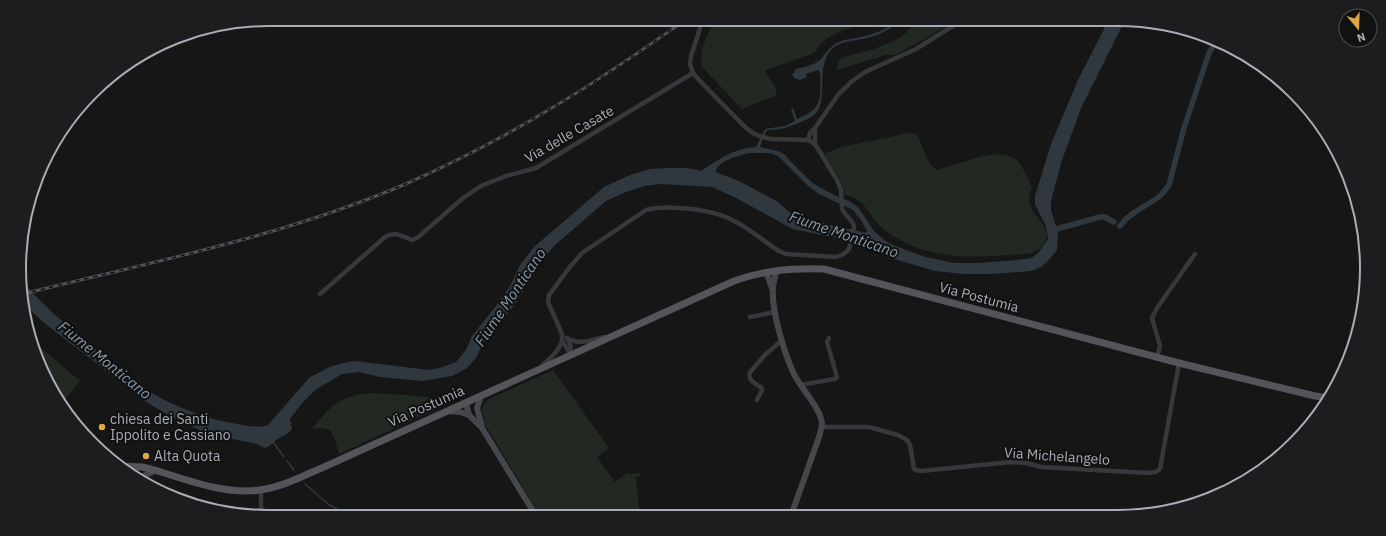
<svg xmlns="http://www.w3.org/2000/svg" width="1386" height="536" viewBox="0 0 1386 536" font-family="'IBM Plex Sans',sans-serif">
	<rect width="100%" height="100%" fill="#161617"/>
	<!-- green -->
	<g fill="#222923">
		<path d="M715,19H880L870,23L843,30L833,35L823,41L814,53L766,70L765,71L777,90L775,96L742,109L702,67C698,52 708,33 715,19Z"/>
		<path d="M921,19H956L930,36L899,53L893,55H886L836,70L839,60L844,57L874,49L894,41L902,36Z"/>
		<path d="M909,133L917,134C923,145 926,164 937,170L979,157L996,154L1006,155L1017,160L1021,165L1032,187C1029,194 1028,201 1031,208C1036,219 1054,229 1043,245C1035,256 1018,254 1006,255C972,258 940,258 908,244C899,239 890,235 882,228C869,216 865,198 845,195L840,179L824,154L841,147Z"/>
		<path d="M35,343L80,381L60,405Z"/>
		<path d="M553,370L609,448L597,457L615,482L627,473L632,474L640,473V476L636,477L640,516H540L483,421L484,419C481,410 481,405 489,399Z"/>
		<path d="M368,393L406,395L456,400L339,454L335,439L330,430L322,428L312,429C328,408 340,396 368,393Z"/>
	</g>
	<!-- water -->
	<path fill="#30383f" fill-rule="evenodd" d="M899,19H903C893,27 884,33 871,37C858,41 841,40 831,50C815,67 829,102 815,114C809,120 789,127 781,129C776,130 771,129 766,131L760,147L778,151L784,154L798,169L814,184L834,195L849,201L858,207L874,231L884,240L893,245L925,257L955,263H977L1017,260L1032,258L1039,252L1048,239L1046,226L1035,204V196L1051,144L1078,80L1109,19L1125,20L1082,106L1062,160L1051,201V210L1058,233L1057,250L1047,262L1041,267L1031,271L991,274H964L935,271L894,259L852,241L793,229L736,198L712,187L660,184L645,186L626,192L606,201L555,245L544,257L513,307L483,343L476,358L467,368L452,376L423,381L380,377L359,372L342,374L315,390L302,403L290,419L292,429C287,436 282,435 276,440C272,444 270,446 265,448L257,444L228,438L212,436L170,416L148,403L43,322L23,303V282C44,307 69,327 94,348C100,354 106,360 112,365C147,394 188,415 232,423C244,425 256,429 268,425L310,377C318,374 323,370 330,367C338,364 347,362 355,361L429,370L443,367L456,362L466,350L472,336L496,306L510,286L520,265L534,247L604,187L630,175L650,169L671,168H687L701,171C720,159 732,149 756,147L765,129L785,126L795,121L791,109L793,108L797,119C823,109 821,98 820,73L818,70L806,74L807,77L800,80L794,78L792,74L794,73L796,69C804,67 816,65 822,58C826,52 830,47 837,43C844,39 853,39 861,37C875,34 888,29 899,19ZM749,153H771L778,156L808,186L819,194L853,210L861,220L867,231L865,233L855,230L830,225L789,212L778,202L741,182L716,172C718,160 739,156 749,153Z"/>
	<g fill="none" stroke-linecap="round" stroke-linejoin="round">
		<!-- stream -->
		<g stroke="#30383f" stroke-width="1.5">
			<path d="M273,442L284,457"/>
			<path d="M287,461L294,470"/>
			<path d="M305,484L328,504L351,517"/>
		</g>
		<!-- canal -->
		<g stroke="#30383f" stroke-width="5.5">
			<path d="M1120,226L1126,219L1135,212L1156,199L1162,194L1169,185L1184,128L1209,53L1215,43"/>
			<path d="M1053,230L1100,217H1105L1114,222"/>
		</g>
		<!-- street -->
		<g stroke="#37383c" stroke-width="4.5">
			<path d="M808,140L810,133L815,128L838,95L851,82L865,72L916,49L964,19"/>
			<path d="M815,144V128"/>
			<path d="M320,294L385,237C396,231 401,236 412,240L417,238L463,198L481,186L506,176L536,168L693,73"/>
			<path d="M750,317L775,312"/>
			<path d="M567,338C571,340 576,342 580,342C589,342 597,338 606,337"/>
			<path d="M567,338L570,343L571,354"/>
			<path d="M571,354L562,341V334L548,302L549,295L552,291L569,268L582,253L646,210C657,207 668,207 679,208C699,209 719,212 736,222C751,230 765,242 779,251L786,254L836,257L844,254L849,249L854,227L853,223L843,211L842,207L841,190L837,180L815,144L808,140L771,139L759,136L753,133L745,127L699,80L693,73L690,64L691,56L703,19"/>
			<path d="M1157,357L1160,346L1152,318L1157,308L1195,254"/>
			<path d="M541,367C551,356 556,356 562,341"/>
			<path d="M800,385L835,379L837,377L827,342L829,338"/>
			<path d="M757,400L762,390V388C756,384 747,380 750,372L766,354L782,340"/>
			<path d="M822,427H869L898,435L907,440L910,445L914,469L916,470L921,471L1011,462L1026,463L1041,467L1148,473L1156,472L1160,469L1179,363"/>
			<path d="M261,490V516"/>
		</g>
		<!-- secondary -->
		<g stroke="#45474c" stroke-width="6">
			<path d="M777,270C775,276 773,282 773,288C771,309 784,352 793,372C800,388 822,409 822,425C821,429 820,434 819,437L791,516"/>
			<path d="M766,272L772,288"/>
			<path d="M481,396L477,408L482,427"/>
			<path d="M466,403L469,415L482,428L536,516"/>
			<path d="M448,411L460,412L469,415"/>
			<path d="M135,475L136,467"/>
			<path d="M143,476L157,470"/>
		</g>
		<!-- primary -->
		<path stroke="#53555a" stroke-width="7" d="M117,466L142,467L151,469C185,479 223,495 260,490C282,487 303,476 324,467L734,281C765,270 792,268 824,269L1179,363L1315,396L1329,398"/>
		<defs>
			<path id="rail" d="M23,294C152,262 285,236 408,183C457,161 504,137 550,109C597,82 642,50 687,19"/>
		</defs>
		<!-- rail casing -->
		<use href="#rail" stroke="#505257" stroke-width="3"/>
		<!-- rail -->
		<use href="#rail" stroke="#111112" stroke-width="1.5" stroke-dasharray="4.5" stroke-linecap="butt"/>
	</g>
	<!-- markers -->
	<g fill="#dca948" stroke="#111112" stroke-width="1.5">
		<circle cx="102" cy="427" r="4"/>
		<circle cx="146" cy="456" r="4"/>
	</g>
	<g text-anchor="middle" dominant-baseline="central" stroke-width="4" stroke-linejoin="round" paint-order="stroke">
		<!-- street labels -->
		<g font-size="14" fill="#a9adb6" stroke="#111112">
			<text transform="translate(569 134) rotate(-30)">Via delle Casate</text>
			<text transform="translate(979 297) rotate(15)">Via Postumia</text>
			<text transform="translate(426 406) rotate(-24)">Via Postumia</text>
			<text transform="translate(1057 456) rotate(4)">Via Michelangelo</text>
		</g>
		<!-- poi labels -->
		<g font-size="14" fill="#a9adb6" stroke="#111112" text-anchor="start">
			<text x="110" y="419">chiesa dei Santi<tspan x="110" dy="16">Ippolito e Cassiano</tspan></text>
			<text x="154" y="456">Alta Quota</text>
		</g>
		<!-- water labels -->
		<g font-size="15" font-style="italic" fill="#849aad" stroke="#111112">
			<text transform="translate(844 234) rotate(19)">Fiume Monticano</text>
			<text transform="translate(510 297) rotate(-56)">Fiume Monticano</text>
			<text transform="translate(105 360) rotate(39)">Fiume Monticano</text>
		</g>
	</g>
	<!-- crop -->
	<path d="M0 0H1386V536H0ZM268 26H1118A242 242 0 0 1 1360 268V268A242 242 0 0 1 1118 510H268A242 242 0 0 1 26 268V268A242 242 0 0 1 268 26Z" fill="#1d1d1f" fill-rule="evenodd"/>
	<path fill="none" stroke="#a9adb6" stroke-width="2" d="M268 26H1118A242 242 0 0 1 1360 268V268A242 242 0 0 1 1118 510H268A242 242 0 0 1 26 268V268A242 242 0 0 1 268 26Z"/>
	<!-- north arrow -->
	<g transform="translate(1358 28) rotate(161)"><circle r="19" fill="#111112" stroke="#4e4f54"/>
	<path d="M0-3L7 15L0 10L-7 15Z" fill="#dca948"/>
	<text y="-6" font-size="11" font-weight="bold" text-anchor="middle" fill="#a9adb6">N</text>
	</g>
</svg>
